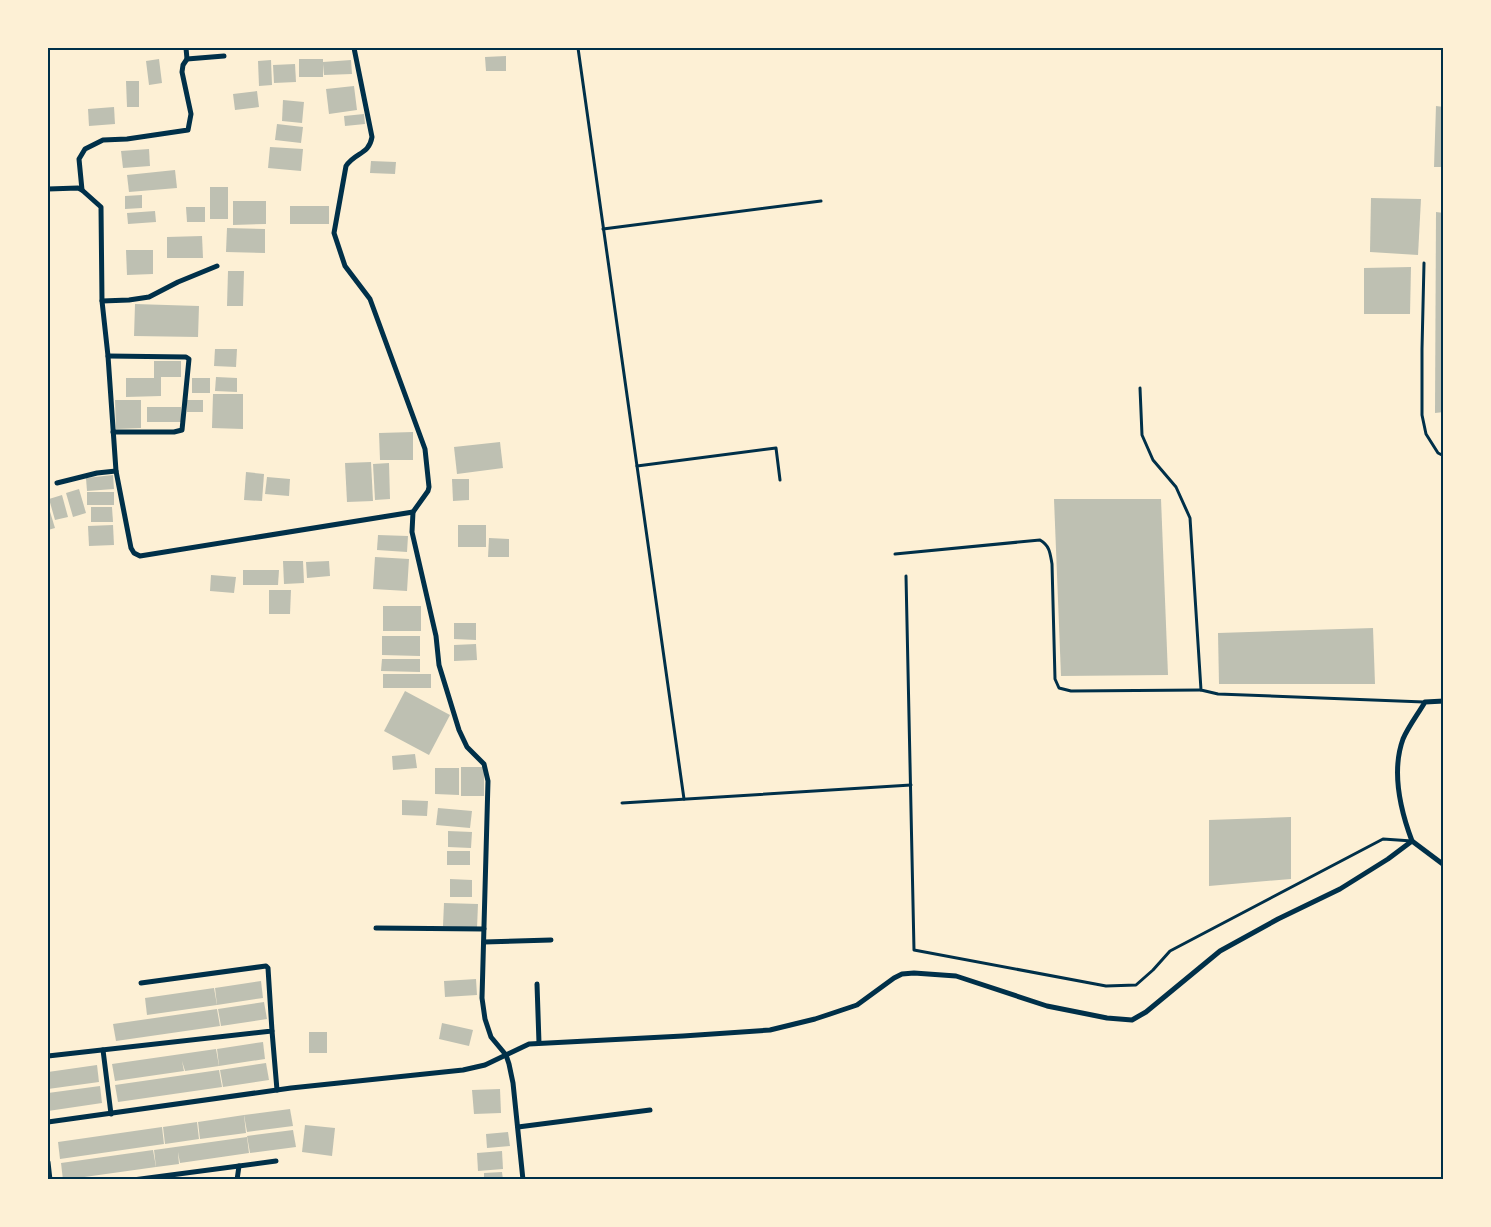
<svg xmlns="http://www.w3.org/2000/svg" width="1491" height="1227" viewBox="0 0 1491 1227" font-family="'Work Sans',sans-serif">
	<rect width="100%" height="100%" fill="#fdf0d5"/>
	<!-- building -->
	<g fill="#bec0b2">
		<path d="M506,56V71H486L485,57Z"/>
		<path d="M159,59L162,83L149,85L146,61Z"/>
		<path d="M299,59H323V62L351,60L352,74L324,75L323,64V77H299Z"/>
		<path d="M271,60L272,85L259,86L258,61Z"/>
		<path d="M295,64L296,82L274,83L273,65Z"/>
		<path d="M126,81H139V107H127Z"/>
		<path d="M354,86L357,110L329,114L326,89Z"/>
		<path d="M257,91L259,107L235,110L233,94Z"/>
		<path d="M283,100L304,102L302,123L282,121Z"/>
		<path d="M1436,106L1444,107V167H1434Z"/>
		<path d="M114,107L115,124L89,126L88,109Z"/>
		<path d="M364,114L365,124L345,126L344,116Z"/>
		<path d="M277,124L303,127L301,143L275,140Z"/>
		<path d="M270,147L303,149L301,171L268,168Z"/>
		<path d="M149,149L150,166L123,168L121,151Z"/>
		<path d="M371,161L396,162L395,174L370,173Z"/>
		<path d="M175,170L177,188L129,192L127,175Z"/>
		<rect x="210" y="187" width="18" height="32"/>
		<path d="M142,195V208L125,209V196Z"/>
		<path d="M1371,198L1421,199L1418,255L1370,252Z"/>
		<path d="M233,201H266V224L233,225Z"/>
		<rect x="290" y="206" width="39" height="18"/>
		<path d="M186,207H205V222H187Z"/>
		<path d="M155,211L156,222L128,224L127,213Z"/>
		<path d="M1436,212L1444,213V412L1435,413Z"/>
		<path d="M227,228L265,229V253L226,252Z"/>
		<path d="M202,236L203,258H167V237Z"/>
		<path d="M126,250H153V274L127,275Z"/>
		<path d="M1411,267L1410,314H1364V268Z"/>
		<path d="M228,271H244L243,306H227Z"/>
		<path d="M135,304L199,306L198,337L134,336Z"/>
		<path d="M215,349H237L236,367L214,366Z"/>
		<path d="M154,361H181V377H161V396L126,397V378H154Z"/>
		<path d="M216,377L237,378V392L215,391Z"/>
		<rect x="192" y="378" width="18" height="15"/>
		<path d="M213,394H243V429L212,428Z"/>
		<path d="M115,400H141V428L116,429Z"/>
		<rect x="187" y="400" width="16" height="12"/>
		<rect x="147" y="407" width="34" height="15"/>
		<path d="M413,432V460H380L379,433Z"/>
		<path d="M500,442L503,468L457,474L454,447Z"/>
		<path d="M371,462L373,501L347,502L345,463Z"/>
		<path d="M389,463L390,499L375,500L373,464Z"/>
		<path d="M246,472L264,474L262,501L244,500Z"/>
		<path d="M113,475L114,489L87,491L86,478Z"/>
		<path d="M267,477L290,479L289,496L265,494Z"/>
		<path d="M452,479H469V500L453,501Z"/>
		<path d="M79,489L86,513L73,517L66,493Z"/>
		<rect x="87" y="492" width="27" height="13"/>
		<path d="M62,495L68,517L55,520L49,499Z"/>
		<path d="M1054,499H1161L1168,675L1061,676Z"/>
		<path d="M48,505L55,528L48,530Z"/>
		<path d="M91,507H112L113,522H91Z"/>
		<path d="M113,525L114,545L89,546L88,526Z"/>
		<rect x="458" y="525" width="28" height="22"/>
		<path d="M378,535L408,536L407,552L377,550Z"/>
		<path d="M489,538L509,539V557H488Z"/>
		<path d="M375,557L409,559L407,591L373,589Z"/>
		<path d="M283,561H303L304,583L284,584Z"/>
		<path d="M329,561L330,576L307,578L306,562Z"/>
		<path d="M243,570H279L278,585H243Z"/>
		<path d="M211,575L236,577L234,593L210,591Z"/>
		<path d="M269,590H291L290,614H269Z"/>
		<rect x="383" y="606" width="38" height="25"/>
		<path d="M454,623H476V640L454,639Z"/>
		<path d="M1373,628L1375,684H1219L1218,633Z"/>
		<path d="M382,636H420V656L382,655Z"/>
		<path d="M476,644L477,660L454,661V645Z"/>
		<path d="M382,659H420V672L381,671Z"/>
		<rect x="383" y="674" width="48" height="14"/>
		<path d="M405,691L450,715L429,755L384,731Z"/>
		<path d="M415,754L417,768L393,770L392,756Z"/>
		<rect x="461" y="767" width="23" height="29"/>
		<path d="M435,768H459V795L435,794Z"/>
		<path d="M402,800L428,801L427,816L402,815Z"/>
		<path d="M438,808L472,811L470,828L436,825Z"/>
		<path d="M1291,817V879L1209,886V820Z"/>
		<path d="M448,831L472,832L471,848L448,847Z"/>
		<rect x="447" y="851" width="23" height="14"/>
		<path d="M450,879L472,880V897H450Z"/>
		<path d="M444,903L478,904L477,928L443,926Z"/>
		<path d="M476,979L477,995L445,997L444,981Z"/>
		<path d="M261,981L263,998L217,1005L215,988Z"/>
		<path d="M214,988L217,1005L147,1015L145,998Z"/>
		<path d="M264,1002L267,1019L221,1026L218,1009Z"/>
		<path d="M217,1009L220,1026L116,1041L113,1024Z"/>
		<path d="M442,1023L473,1030L469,1046L439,1039Z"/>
		<rect x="309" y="1032" width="18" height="21"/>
		<path d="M263,1042L265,1059L219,1066L217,1049Z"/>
		<path d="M216,1049L219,1066L185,1071L182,1061L184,1071L115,1081L112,1064Z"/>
		<path d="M266,1063L269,1080L223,1087L220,1070Z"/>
		<path d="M97,1065L99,1082L48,1089V1072Z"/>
		<path d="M219,1070L222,1087L118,1102L115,1085Z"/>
		<path d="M100,1086L102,1103L48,1111V1093Z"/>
		<path d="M500,1089L501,1113L474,1114L472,1090Z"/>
		<path d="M290,1109L293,1126L247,1132L244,1115Z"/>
		<path d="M244,1115L246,1133L200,1139L198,1122Z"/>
		<path d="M197,1122L199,1139L165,1144L163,1127Z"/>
		<path d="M305,1125L335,1128L332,1156L302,1152Z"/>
		<path d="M162,1127L164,1144L60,1159L58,1142Z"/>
		<path d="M293,1130L296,1147L250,1153L247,1136Z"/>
		<path d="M508,1132L510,1146L487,1148L486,1134Z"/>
		<path d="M247,1137L249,1153L180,1163L178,1152L179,1164L156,1167L154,1150Z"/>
		<path d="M153,1150L156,1167L63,1180L61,1163Z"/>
		<path d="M502,1151L503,1169L478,1171L477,1153Z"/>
		<path d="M502,1172L503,1180H484V1173Z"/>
	</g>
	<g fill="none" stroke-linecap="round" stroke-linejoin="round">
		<!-- service -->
		<g stroke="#003049" stroke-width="3">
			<path d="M578,48L684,799"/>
			<path d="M603,229L821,201"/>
			<path d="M1424,263L1422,349V415L1426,434L1438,453L1444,456"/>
			<path d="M1140,388L1142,435L1153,460L1176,487L1190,518L1201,690L1218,694L1424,702"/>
			<path d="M637,466L776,448L780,480"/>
			<path d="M895,554L1040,540C1050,546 1050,553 1052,564L1055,679L1059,688L1071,691L1201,690"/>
			<path d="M906,576L914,950L1106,986L1136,985L1153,970L1170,951L1383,839L1412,841"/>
			<path d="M622,803L911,785"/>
		</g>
		<!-- minor -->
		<g stroke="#003049" stroke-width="5">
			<path d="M354,48L372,137C369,155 355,152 346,166L334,233L345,266L370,299L425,449L429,487L428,491L413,512"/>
			<path d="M187,59L224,56"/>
			<path d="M48,189L78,188L82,190L101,207L102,301L108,356L116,471L131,548L134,553L140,556L413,512L412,532L436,636L439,665L459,730L467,747L484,764L488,781L482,998L485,1019L491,1037L506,1055L509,1064L513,1083L523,1180"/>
			<path d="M82,190L79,159L85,149L103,140L127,139L188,130L191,114L182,72L183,65L187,59L186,48"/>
			<path d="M102,301L129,300L149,297L178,282L217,266"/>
			<path d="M108,356L186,357L189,359L182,430L174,432H113"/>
			<path d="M57,483L97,473L116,471"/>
			<path d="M1412,841L1444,865"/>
			<path d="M376,928L484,929"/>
			<path d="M484,942L551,940"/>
			<path d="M537,984L539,1043"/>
			<path d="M272,1031L277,1090"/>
			<path d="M103,1050L111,1114"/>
			<path d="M48,1056L272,1031L268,968L266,966L141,983"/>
			<path d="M48,1122L291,1088L463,1070L485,1065L529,1044L683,1036L770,1030L815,1019L857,1005L894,978L902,974L914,973L956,976L1047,1006L1107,1018L1132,1020L1146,1012L1220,951L1278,919L1340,889L1388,859L1412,841C1400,809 1391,772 1403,739C1408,727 1418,714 1425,702L1444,701"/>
			<path d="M518,1127L650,1110"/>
			<path d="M48,1162L50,1180"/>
			<path d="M133,1180L276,1161"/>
			<path d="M237,1180L239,1166"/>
		</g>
	</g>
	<!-- border -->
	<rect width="1491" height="1227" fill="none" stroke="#fdf0d5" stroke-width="98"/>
	<rect x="49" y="49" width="1393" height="1129" fill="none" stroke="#003049" stroke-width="2"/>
</svg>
